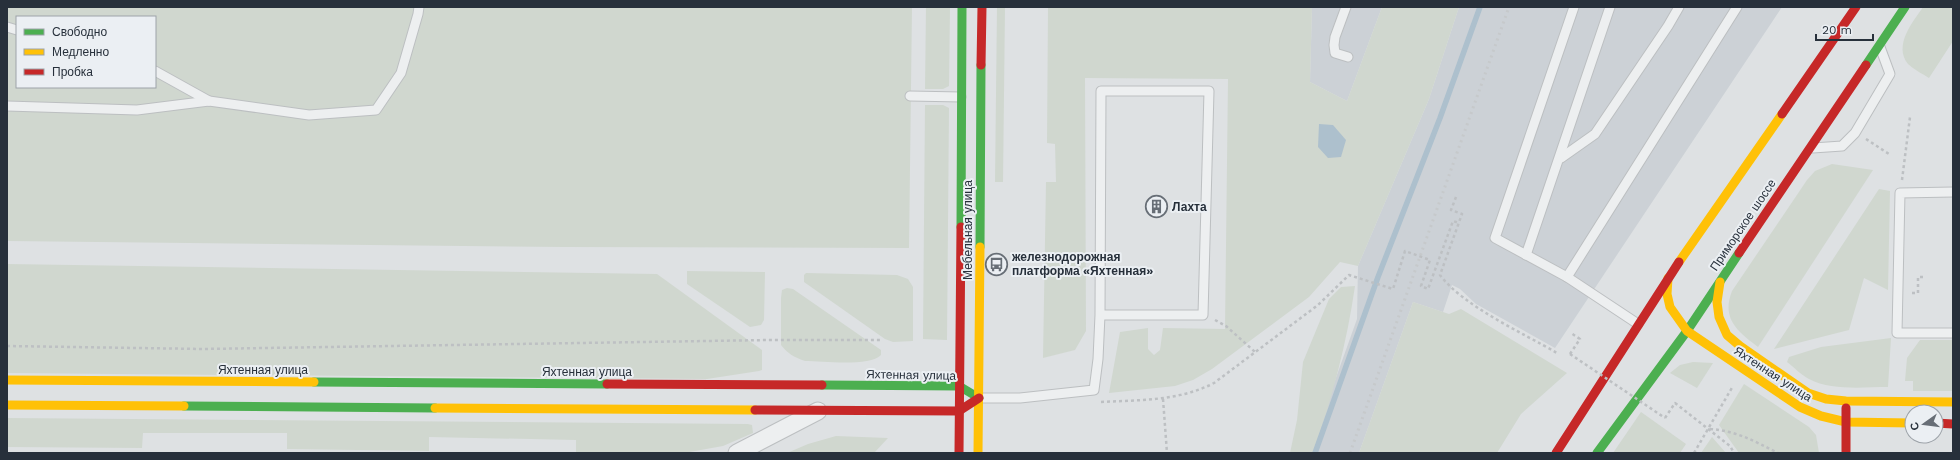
<svg xmlns="http://www.w3.org/2000/svg" width="1960" height="460" viewBox="0 0 1960 460" font-family="'Work Sans',sans-serif">
	<rect width="100%" height="100%" fill="#dee1e3"/>
	<!-- built -->
	<g fill="#ccd1d6">
		<path d="M1312,7H1382L1347,101L1310,82Z"/>
		<path d="M1459,7H1782L1555,348L1476,304L1460,289L1452,285L1443,312L1413,302L1359,453H1309L1357,319L1358,266L1429,99Z"/>
	</g>
	<!-- green -->
	<g fill="#d0d7cf" fill-rule="evenodd">
		<path d="M7,7H912L909,248L565,247L7,241ZM17,17H155V87H17Z"/>
		<path d="M926,7H950L949,86L943,89H925Z"/>
		<path d="M997,7H1005L1003,182H995Z"/>
		<path d="M1048,7H1312L1310,82L1347,101L1382,7H1459L1429,99L1358,266L1340,262L1309,297L1212,369L1193,380L1175,386L1109,393L1120,332L1148,328V349L1154,355L1160,350L1163,328L1225,329L1228,79L1085,78L1086,331L1075,350L1043,358L1046,182H1056L1055,144L1047,143Z"/>
		<path d="M1923,7H1953V41L1929,78C1923,74 1913,69 1908,64C1893,45 1913,22 1923,7Z"/>
		<path d="M925,105H943L949,108L947,340L923,339Z"/>
		<path d="M1832,164L1873,170L1758,347C1738,332 1721,319 1732,291L1807,180L1815,171Z"/>
		<path d="M1879,189L1890,191L1888,290L1864,278L1849,330L1774,349Z"/>
		<path d="M7,264L657,274L762,350V370L759,371L707,379L7,373Z"/>
		<path d="M687,271L765,272L764,320L761,325L750,327L687,284Z"/>
		<path d="M806,273L897,275L908,279L913,287V341L893,342L885,339L804,282V275Z"/>
		<path d="M1355,286C1347,342 1332,399 1313,453H1290L1297,420L1303,362L1329,299L1341,287Z"/>
		<path d="M787,288L793,289L881,350V355C870,367 822,361 805,361C795,358 787,353 781,345V298L782,290Z"/>
		<path d="M1413,302L1449,314L1461,309L1567,373L1521,414L1497,453H1359Z"/>
		<path d="M1891,338L1888,387C1863,387 1832,391 1809,379C1801,375 1794,367 1787,362L1789,357L1821,347Z"/>
		<path d="M1920,340H1953V391H1913V381H1905L1907,358Z"/>
		<path d="M1693,362L1713,363L1697,388L1670,373L1680,365Z"/>
		<path d="M1744,384L1809,427L1816,435L1819,453H1739L1719,425Z"/>
		<path d="M1641,412L1686,444L1680,453H1613Z"/>
		<path d="M7,418L748,424L752,425L753,433L723,446L684,453L576,452V440L429,437V451L287,449V433H143L142,448L7,447Z"/>
		<path d="M836,436L888,438L874,453H787L808,444Z"/>
		<path d="M1712,437L1726,453H1701Z"/>
	</g>
	<!-- water -->
	<path fill="#adc0cd" d="M1319,124L1333,125L1346,140L1341,157L1328,158L1318,147Z"/>
	<g fill="none" stroke-linecap="round" stroke-linejoin="round">
		<!-- stream -->
		<path stroke="#adc0cd" stroke-width="5.5" d="M1315,453L1378,277L1440,118L1480,7"/>
		<defs>
			<g id="lane">
				<path d="M1346,7L1335,37L1334,45L1335,53L1348,57"/>
				<path d="M1574,7L1495,238L1567,277L1638,324"/>
				<path d="M7,27L17,30"/>
				<path d="M155,71L209,101"/>
				<path d="M910,96L961,97"/>
				<path d="M7,106L137,110L209,101L309,115L376,110L401,73L418,14L419,7"/>
				<path d="M1813,148L1842,146L1855,133L1890,74L1880,47"/>
				<path d="M1561,158L1595,134L1668,26L1679,7"/>
				<path d="M1953,192L1900,193L1897,333H1953"/>
				<path d="M1526,255L1610,7"/>
				<path d="M1567,277L1737,7"/>
				<path d="M979,398H1020L1094,390L1098,359L1100,315L1101,91H1209L1203,315H1100"/>
			</g>
			<path id="street" d="M737,453L818,411"/>
		</defs>
		<!-- lane casing -->
		<use href="#lane" stroke="#bcbfc1" stroke-width="11"/>
		<!-- street casing -->
		<use href="#street" stroke="#bcbfc1" stroke-width="19"/>
		<!-- path -->
		<g stroke="#bdc0c3" stroke-width="2.5" stroke-dasharray="3 3" stroke-linecap="butt">
			<path d="M1866,139L1889,154"/>
			<path d="M1902,180L1910,117"/>
			<path d="M1456,197L1451,210L1462,214L1440,275C1463,306 1523,333 1557,353"/>
			<path d="M1912,293H1918V277H1923"/>
			<path d="M1215,320L1226,326L1255,352"/>
			<path d="M7,346L203,349L769,340H881"/>
			<path d="M1570,354L1580,339L1571,333"/>
			<path d="M1163,399L1167,453"/>
			<path d="M1101,402C1140,400 1179,401 1214,383L1318,305L1349,275L1393,289L1405,251L1430,260L1421,286L1428,289L1453,221L1459,223"/>
			<path d="M1665,418L1675,403L1730,446L1734,453"/>
			<path d="M1710,429C1737,431 1754,441 1778,453"/>
			<path d="M1694,453L1733,386"/>
		</g>
		<!-- lane -->
		<use href="#lane" stroke="#edeff0" stroke-width="9"/>
		<!-- street -->
		<use href="#street" stroke="#edeff0" stroke-width="17"/>
		<!-- fast -->
		<g stroke="#4caf50" stroke-width="9">
			<path d="M1866,65L1905,7"/>
			<path d="M961,227L962,7"/>
			<path d="M980,247L981,65"/>
			<path d="M314,382L607,384"/>
			<path d="M822,385L959,386L979,398"/>
			<path d="M184,406L435,408"/>
			<path d="M1597,453L1687,331L1739,253"/>
		</g>
		<!-- slow -->
		<g stroke="#ffc107" stroke-width="9">
			<path d="M1679,262L1782,114"/>
			<path d="M1668,278L1667,294L1670,307L1687,331L1800,407L1821,416L1846,422L1912,423"/>
			<path d="M1720,282L1717,302L1719,317L1727,335L1740,346L1808,393L1826,399L1846,401L1953,402"/>
			<path d="M7,380L314,382"/>
			<path d="M7,405L184,406"/>
			<path d="M435,408L755,410"/>
			<path d="M978,453L980,247"/>
		</g>
		<!-- jam -->
		<g stroke="#c62828" stroke-width="9">
			<path d="M981,65L982,7"/>
			<path d="M1782,114L1856,7"/>
			<path d="M1739,253L1866,65"/>
			<path d="M607,384L822,385"/>
			<path d="M1846,408V453"/>
			<path d="M755,410L959,411L979,398"/>
			<path d="M1936,423L1953,424"/>
			<path d="M959,453L961,227"/>
			<path d="M1556,453L1679,262"/>
		</g>
		<!-- rail -->
		<path stroke="#c6c9cb" stroke-width="3" stroke-dasharray="2 4" stroke-linecap="butt" d="M1350,453L1509,7"/>
		<!-- path-bridge -->
		<path stroke="#bdc0c3" stroke-width="2.5" stroke-dasharray="3 3" stroke-linecap="butt" d="M1570,354L1665,418"/>
	</g>
	<!-- icons -->
	<defs>
		<symbol id="building-ring" viewBox="-11 -11 22 22"><circle r="9.5" fill="#ebeff3" stroke="#676e76" stroke-width="1.5"/><path d="M-4-6H4V6H1V3H-1V6H-4ZM-2.5-4.3h1.7v1.8h-1.7ZM.8-4.3h1.7v1.8H.8ZM-2.5-1h1.7V.8h-1.7ZM.8-1h1.7V.8H.8Z" fill="#676e76"/></symbol>
		<symbol id="bus-ring" viewBox="-11 -11 22 22"><circle r="9.5" fill="#ebeff3" stroke="#676e76" stroke-width="1.5"/><path d="M-5-6H5V4H4V6H2V4H-2V6H-4V4H-5ZM-3.5-4V0h7V-4ZM-3.5 1.2v1.5H-2V1.2ZM2 1.2v1.5H3.5V1.2Z" fill="#676e76"/></symbol>
	</defs>
	<g fill-rule="evenodd">
		<use href="#building-ring" x="1144" y="194" width="25" height="25"/>
		<use href="#bus-ring" x="984" y="252" width="25" height="25"/>
	</g>
	<g text-anchor="middle" dominant-baseline="central" stroke-width="4" stroke-linejoin="round" paint-order="stroke">
		<!-- poi labels -->
		<g font-size="12" font-weight="bold" fill="#27303b" stroke="#ebeff3" text-anchor="start">
			<text x="1172" y="207">Лахта</text>
			<text x="1012" y="257">железнодорожная<tspan x="1012" dy="14">платформа «Яхтенная»</tspan></text>
		</g>
		<!-- street labels -->
		<g font-size="12" fill="#27303b" stroke="#ebeff3">
			<text transform="translate(1743 225) rotate(-56)">Приморское шоссе</text>
			<text transform="translate(968 230) rotate(-90)">Мебельная улица</text>
			<text x="263" y="370">Яхтенная улица</text>
			<text x="587" y="372">Яхтенная улица</text>
			<text transform="translate(1773 374) rotate(33)">Яхтенная улица</text>
			<text transform="translate(911 375) rotate(1)">Яхтенная улица</text>
		</g>
	</g>
	<!-- border -->
	<rect width="1960" height="460" fill="none" stroke="#27303b" stroke-width="16"/>
	<!-- legend -->
	<rect x="16" y="16" width="140" height="72" fill="#ebeff3" stroke="#9da3a9"/>
	<rect x="24" y="29" width="20" height="6" fill="#4caf50" stroke="#9da3a9"/>
	<text x="52" y="36" font-size="12" fill="#27303b">Свободно</text>
	<rect x="24" y="49" width="20" height="6" fill="#ffc107" stroke="#9da3a9"/>
	<text x="52" y="56" font-size="12" fill="#27303b">Медленно</text>
	<rect x="24" y="69" width="20" height="6" fill="#c62828" stroke="#9da3a9"/>
	<text x="52" y="76" font-size="12" fill="#27303b">Пробка</text>
	<!-- north arrow -->
	<g transform="translate(1924 424) rotate(256)"><circle r="19" fill="#ebeff3" stroke="#9da3a9"/>
	<path d="M0-3L7 15L0 10L-7 15Z" fill="#676e76"/>
	<text y="-6" font-size="11" font-weight="bold" text-anchor="middle" fill="#27303b">С</text>
	</g>
	<!-- scale -->
	<path d="M1816 34v6h57v-6" fill="none" stroke="#27303b" stroke-width="2"/>
	<text x="1822" y="34" font-size="12" fill="#27303b" stroke="#ebeff3" stroke-width="3" paint-order="stroke">20 m</text>
</svg>
